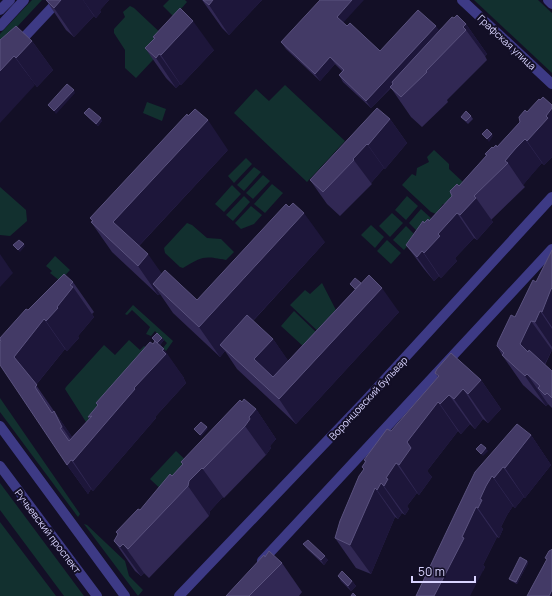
<svg xmlns="http://www.w3.org/2000/svg" width="552" height="596" viewBox="0 0 552 596" font-family="Manrope,sans-serif">
	<rect width="100%" height="100%" fill="#130f26"/>
	<!-- green -->
	<g fill="#12302f">
		<path d="M32,0H42L16,28L0,56V34Z"/>
		<path d="M169,0H185L187,2L174,17L163,6Z"/>
		<path d="M474,0H538L552,13V73Z"/>
		<path d="M130,6L134,8L167,39V45L136,78L125,68V50L114,33V29L125,17L123,12Z"/>
		<path d="M285,85L345,141L307,182L234,113L256,89L269,101Z"/>
		<path d="M147,102L166,109L162,121L143,113Z"/>
		<path d="M434,150L449,164V169L463,182L448,204H443L436,214L431,212L402,185L412,174L416,176L417,168L429,162L427,157Z"/>
		<path d="M246,158L252,164L234,183L228,176Z"/>
		<path d="M254,167L261,172L244,191L237,185Z"/>
		<path d="M263,175L270,181L253,199L246,193Z"/>
		<path d="M272,184L283,193L265,213L254,204Z"/>
		<path d="M232,185L241,194L224,212L215,204Z"/>
		<path d="M0,187L26,210L27,221L10,236L0,235Z"/>
		<path d="M244,196L250,202L233,221L226,215Z"/>
		<path d="M407,196L418,206L406,220L395,210Z"/>
		<path d="M251,206L262,215L254,224L241,229L235,223Z"/>
		<path d="M421,209L432,219L419,233L409,223Z"/>
		<path d="M392,213L403,223L390,237L379,226Z"/>
		<path d="M187,223L192,225L207,238L221,239L234,252L226,260C203,256 204,256 183,268L180,267L165,253L164,248Z"/>
		<path d="M371,225L384,237L375,248L361,235Z"/>
		<path d="M406,226L416,236L404,250L393,240Z"/>
		<path d="M387,240L401,253L391,264L377,251Z"/>
		<path d="M55,256L70,270L60,281L50,273L52,271L46,266Z"/>
		<path d="M322,283L339,316L323,336L290,305L305,290L310,294Z"/>
		<path d="M133,305L173,341L166,351L163,348L167,343L155,331L151,336L146,334L150,327L132,310L127,315L125,314Z"/>
		<path d="M294,311L317,333L304,347L281,326Z"/>
		<path d="M129,340L140,350L144,346L147,348L93,433L65,389L66,387L104,345L115,355Z"/>
		<path d="M0,398L80,514L78,517L0,412Z"/>
		<path d="M176,451L194,468L168,496L150,479Z"/>
		<path d="M0,483L84,596H64L0,510Z"/>
		<path d="M0,522L56,596H0Z"/>
		<path d="M84,524L87,525L125,561L129,576L143,590L138,596Z"/>
	</g>
	<g fill="none" stroke-linecap="round" stroke-linejoin="round">
		<!-- minor -->
		<g stroke="#3d3a85" stroke-width="10">
			<path d="M462,0L552,84"/>
			<path d="M548,0L552,4"/>
			<path d="M0,10L10,0"/>
			<path d="M0,26L24,0"/>
			<path d="M0,63L59,0"/>
			<path d="M0,426L125,596"/>
			<path d="M0,466L97,596"/>
			<path d="M262,561L552,249"/>
			<path d="M179,596L366,400L552,197"/>
		</g>
	</g>
	<!-- wall -->
	<g fill="#312854">
		<path d="M46,0H109L100,10L101,12L96,18L94,16L74,37L66,30Z"/>
		<path d="M202,0H262L229,35L222,28Z"/>
		<path d="M454,18L466,24L487,54L485,56L487,60L447,100L448,102L422,127L411,117L391,88L371,108L343,82L339,75L342,71L335,64L320,81L286,49L281,42L343,23L347,26L380,51L439,30Z"/>
		<path d="M153,37L214,50L181,85L180,84L176,88L166,78L145,48L154,39Z"/>
		<path d="M0,40L32,41L53,70L37,87Z"/>
		<path d="M540,100L552,105V157L544,165L542,163L533,173L523,185L525,187L491,220L493,222L477,240L474,238L455,258L457,261L441,278L439,276L434,281L424,269L406,245L424,223L429,221L452,196L459,186L486,156L485,154L493,148L497,147L520,122L527,112Z"/>
		<path d="M84,113L102,121L98,126L86,115Z"/>
		<path d="M471,116L473,119L468,124L461,117Z"/>
		<path d="M390,119L407,143L385,169L384,168L371,183L372,184L340,216L327,204L310,180Z"/>
		<path d="M228,150L139,246L162,274L197,300L325,242L253,321L273,339L288,361L355,289L350,284L361,283L399,312L296,424L237,369L225,351L220,357L173,313L160,294L158,295L112,252L91,222L92,221L90,218Z"/>
		<path d="M552,250V350L545,365L552,371V408L548,404L546,406L523,385L502,355L497,346L536,282Z"/>
		<path d="M73,282L94,312L92,314L94,317L78,336L79,338L67,351L65,349L36,385L72,437L89,419L88,417L98,406L96,403L155,342L152,338H162L164,340L160,345L184,378V379L186,383L155,417L156,418L93,491L91,489L88,494L67,465L0,340L28,310Z"/>
		<path d="M435,373L481,380L501,409L488,423L483,419L475,429L470,424L461,434L458,431L427,471L432,477L419,495L417,493L407,506L409,509L405,515L402,513L398,519L395,517L371,574L356,568L335,538L364,469L362,467L365,462L364,460L391,431L438,377Z"/>
		<path d="M242,402L256,409L276,439L270,446L271,448L266,455L224,498L223,497L210,511L209,516L149,578L144,573L141,576L135,571L114,541L118,534L116,532L140,510L172,476L183,464L181,462Z"/>
		<path d="M531,435L551,465L525,498L524,497L515,508L513,506L507,515L501,527L503,529L499,538L497,537L483,565L485,567L483,571L454,516Z"/>
		<path d="M303,544L328,560L324,565L307,549Z"/>
		<path d="M265,557L282,563L302,592L299,596H226Z"/>
		<path d="M527,561L528,563L517,584L511,581L509,579Z"/>
		<path d="M338,576L352,581L356,586L351,591L341,581Z"/>
	</g>
	<!-- shaded-wall -->
	<g fill="#1d163a">
		<path d="M61,0H83L94,16L74,37L54,8Z"/>
		<path d="M83,0H109L100,10L101,12L96,18Z"/>
		<path d="M213,0H262L229,35L209,5Z"/>
		<path d="M352,0H364L342,24L337,17Z"/>
		<path d="M193,21L214,50L181,85L161,55Z"/>
		<path d="M466,24L487,54L485,56L466,30L463,27Z"/>
		<path d="M436,26L441,33L392,82L393,85L371,108L366,101Z"/>
		<path d="M32,41L53,70L37,87L16,58Z"/>
		<path d="M159,54L180,84L176,88L156,58Z"/>
		<path d="M14,56L35,85L0,123V71Z"/>
		<path d="M330,57L335,64L320,81L315,74Z"/>
		<path d="M74,90L75,93L56,114L54,111Z"/>
		<path d="M552,108V157L544,165L527,141Z"/>
		<path d="M101,118L102,121L98,126L96,124Z"/>
		<path d="M390,119L407,143L385,169L368,145Z"/>
		<path d="M208,120L228,150L134,251L113,222Z"/>
		<path d="M492,134L493,136L489,142L487,139Z"/>
		<path d="M525,139L542,163L523,185L508,163L505,161Z"/>
		<path d="M367,144L384,168L371,183L353,159Z"/>
		<path d="M476,198L493,222L477,240L460,215Z"/>
		<path d="M304,213L325,242L226,350L220,345L225,351L220,357L199,327Z"/>
		<path d="M457,213L474,238L455,258L457,261L441,278L424,253L438,234Z"/>
		<path d="M24,244L25,246L20,252L18,250Z"/>
		<path d="M422,251L439,276L434,281L417,257Z"/>
		<path d="M0,254L13,273L0,287Z"/>
		<path d="M148,254L169,284H153L160,294L158,295L138,266Z"/>
		<path d="M73,287L94,317L78,336L79,338L67,351L46,321Z"/>
		<path d="M382,288L399,312L296,424L279,399Z"/>
		<path d="M551,289L552,290V327L542,312Z"/>
		<path d="M540,311L552,329V347L535,322Z"/>
		<path d="M44,319L65,349L35,386L14,357Z"/>
		<path d="M531,321L552,350L540,373L520,344Z"/>
		<path d="M162,338L164,340L159,346L157,343Z"/>
		<path d="M273,339L290,363L271,384L254,359Z"/>
		<path d="M164,349L184,378V379L186,383L155,417L156,418L93,491L73,461L80,453L35,387L61,426L54,411L75,441L134,388Z"/>
		<path d="M527,374L548,404L546,406L525,376Z"/>
		<path d="M481,380L501,409L488,423L468,394Z"/>
		<path d="M463,389L483,419L475,429L454,399Z"/>
		<path d="M449,395L470,424L461,434L440,404Z"/>
		<path d="M438,402L458,431L427,471L432,477L419,495L399,465L407,442Z"/>
		<path d="M256,409L276,439L270,446L271,448L266,455L245,426L249,417Z"/>
		<path d="M207,427L208,429L201,437L200,435Z"/>
		<path d="M531,435L551,465L525,498L505,468Z"/>
		<path d="M486,448L488,451L483,456L481,454Z"/>
		<path d="M71,460L91,489L88,494L67,465Z"/>
		<path d="M396,463L417,493L407,506L409,509L405,515L384,486L386,478Z"/>
		<path d="M503,467L524,497L515,508L494,478Z"/>
		<path d="M202,468L223,497L210,511L209,516L188,486L189,481Z"/>
		<path d="M492,476L513,506L507,515L501,527L503,529L499,538L478,508L480,499L486,486Z"/>
		<path d="M381,483L402,513L398,519L377,490Z"/>
		<path d="M375,488L395,517L371,574L350,545Z"/>
		<path d="M476,507L497,537L483,565L485,567L483,571L470,596H434Z"/>
		<path d="M123,544L144,573L141,576L120,547Z"/>
		<path d="M325,556L328,560L324,565L321,560Z"/>
		<path d="M527,561L528,563L517,584L516,582Z"/>
		<path d="M352,581L356,586L351,591L348,586Z"/>
		<path d="M552,590V596H549Z"/>
	</g>
	<!-- building -->
	<g fill="#433a66" stroke="#5a527e">
		<path d="M46,0H61L54,8Z"/>
		<path d="M203,0H213L209,5Z"/>
		<path d="M320,0H352L337,17L347,26L350,23L380,51L418,10L436,26L366,101L339,75L344,70L330,57L315,74L281,42Z"/>
		<path d="M180,8L193,21L161,55L159,54L156,58L145,48L155,38L153,37Z"/>
		<path d="M457,15L466,24L463,27L466,30L426,71L427,72L401,97L390,87L393,84L392,82L452,17L454,18Z"/>
		<path d="M16,26L32,41L16,58L14,56L0,71V40Z"/>
		<path d="M67,84L74,90L54,111L48,105Z"/>
		<path d="M543,97L552,105V108L546,116L548,118L527,141L525,139L515,149L505,161L508,163L474,196L476,198L460,215L457,213L438,234L440,236L424,253L422,251L417,257L406,245L423,221L424,223L428,219L429,221L452,196L450,191L457,184L459,186L487,155L485,154L492,147L493,148L496,145L497,147L520,122L519,117L525,110L527,112L539,99L540,100Z"/>
		<path d="M89,108L101,118L96,124L84,113Z"/>
		<path d="M377,108L390,119L368,145L367,144L353,159L354,160L323,192L310,180Z"/>
		<path d="M195,109L208,120L113,222L148,254L138,266L91,222L93,221L90,218L187,114L188,116Z"/>
		<path d="M466,111L471,116L466,121L461,117Z"/>
		<path d="M487,129L492,134L487,139L482,134Z"/>
		<path d="M293,203L304,213L199,327L153,284L165,270L197,300L286,204L289,207Z"/>
		<path d="M19,240L24,244L18,250L13,245Z"/>
		<path d="M552,250V288L551,289L542,312L540,311L535,322L531,321L520,344L528,352L529,350L552,371V398L547,393L545,395L538,388L540,386L527,374L525,376L502,355L504,353L497,346L498,342L511,315L515,317L533,280L536,282Z"/>
		<path d="M64,274L73,282L70,285L73,287L57,307L58,308L46,321L44,319L14,357L37,385L35,387L52,413L54,411L62,427L60,428L69,441L92,416L88,417L98,405L96,403L150,342L153,344L155,341L164,349L162,350L166,354L134,388L135,389L73,461L71,460L67,465L0,365V343L1,341L0,340V338L26,309L28,310Z"/>
		<path d="M369,275L382,288L279,399L220,345L247,315L273,339L254,359L273,377Z"/>
		<path d="M355,278L361,283L355,289L350,284Z"/>
		<path d="M157,333L162,338L157,343L152,338Z"/>
		<path d="M451,353L481,380L468,394L463,389L454,399L449,395L440,404L438,402L407,442L411,448L399,465L396,463L386,478L388,479L384,486L381,483L377,490L375,488L350,545L335,538L340,521L359,476L364,469L362,467L366,461L364,460L387,429L391,431L439,376L435,373L437,369Z"/>
		<path d="M244,399L256,409L249,417L250,419L245,426L203,469L202,468L189,481L188,486L128,549L123,544L120,547L114,541L118,534L116,532L138,509L140,510L170,474L172,476L183,464L181,462L240,400L242,402Z"/>
		<path d="M201,422L207,427L200,435L194,429Z"/>
		<path d="M517,424L531,435L505,468L503,467L494,478L492,476L486,486L480,499L482,500L478,508L476,507L462,537L464,538L462,542L434,596H416L454,516L475,472Z"/>
		<path d="M481,444L486,448L481,454L476,449Z"/>
		<path d="M308,540L325,556L321,560L303,544Z"/>
		<path d="M552,549V590L549,596H527L547,559L545,558L549,551L551,550Z"/>
		<path d="M269,551L282,563L249,596H226L264,555L265,557Z"/>
		<path d="M520,557L527,561L516,582L509,579Z"/>
		<path d="M342,571L352,581L348,586L338,576Z"/>
		<path d="M353,593L356,596H351Z"/>
	</g>
	<g text-anchor="middle" dominant-baseline="central" stroke-width="4" stroke-linejoin="round" paint-order="stroke">
		<!-- street labels -->
		<g font-size="10" fill="#d9d4ff" stroke="#130f26">
			<text transform="translate(507 42) rotate(43)">Графская улица</text>
			<text transform="translate(368 398) rotate(-47)">Воронцовский бульвар</text>
			<text transform="translate(48 531) rotate(53)">Ручьевский проспект</text>
		</g>
	</g>
	<!-- scale -->
	<path d="M412 576v6h63v-6" fill="none" stroke="#d9d4ff" stroke-width="2"/>
	<text x="418" y="576" font-size="12" fill="#d9d4ff" stroke="#130f26" stroke-width="3" paint-order="stroke">50 m</text>
</svg>
